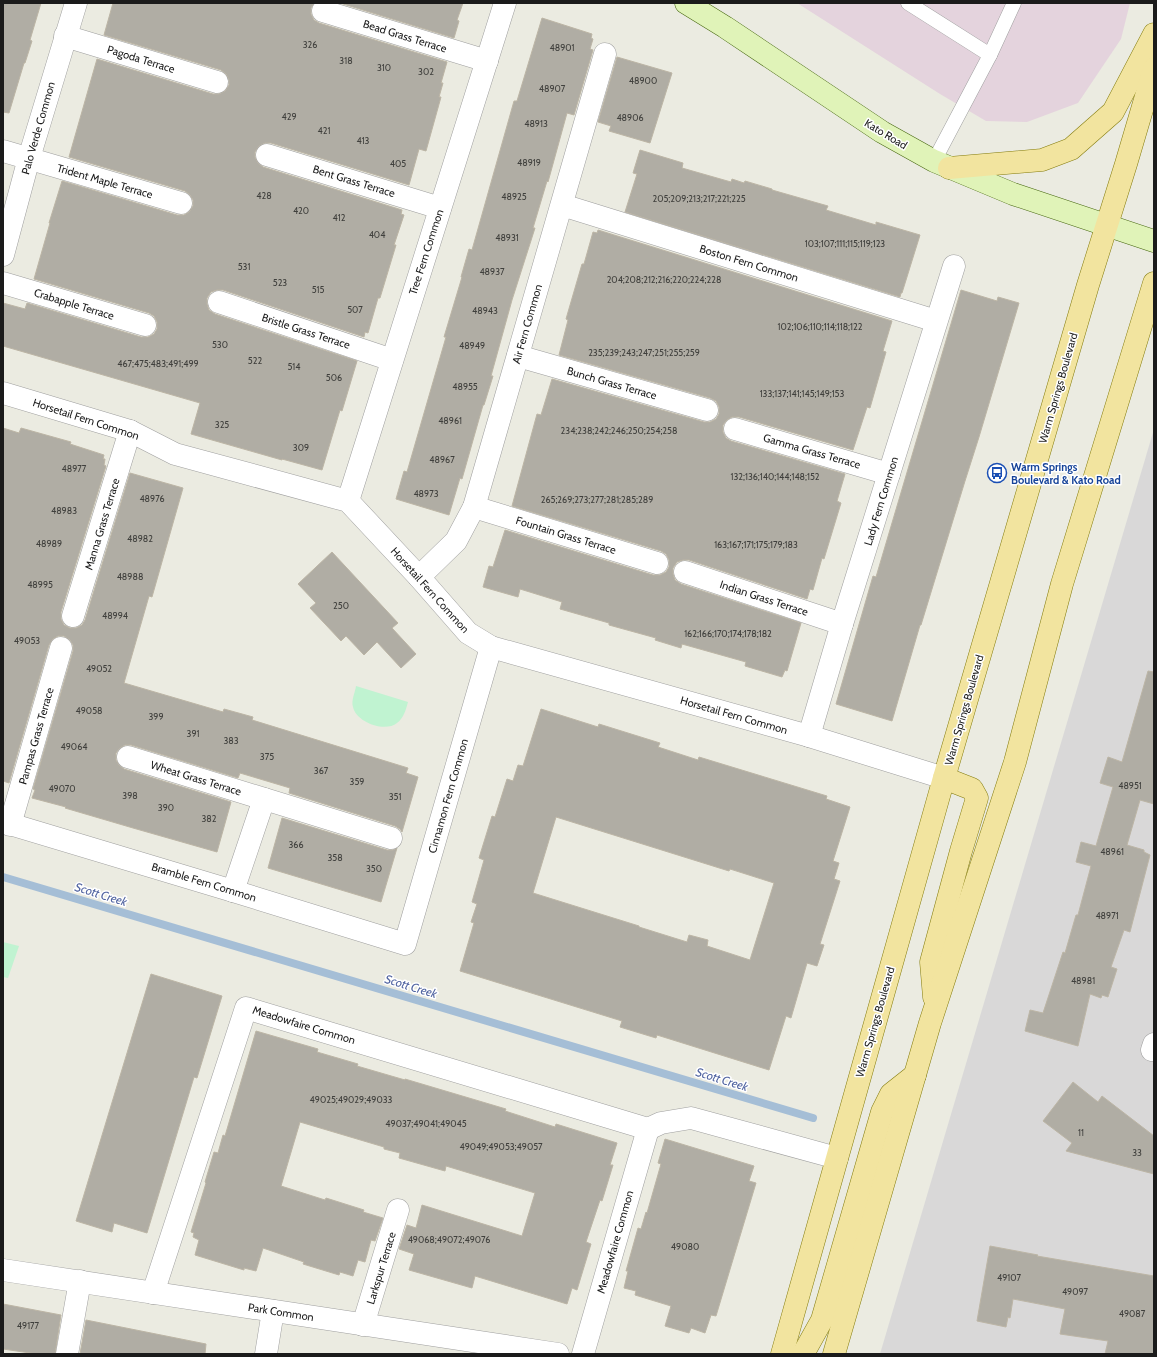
<svg xmlns="http://www.w3.org/2000/svg" width="1157" height="1357" viewBox="0 0 1157 1357" font-family="Cabin,sans-serif">
	<rect width="100%" height="100%" fill="#ebebe1"/>
	<!-- residential -->
	<path fill="#d9d8d8" d="M1154,429V1354H880Z"/>
	<!-- industrial -->
	<path fill="#e4d3dd" d="M797,3H1130L1121,39L1078,103L1027,122L986,121L940,94Z"/>
	<!-- park -->
	<g fill="#c0f3d1">
		<path d="M356,686L408,702C406,709 404,718 397,723C385,733 356,722 353,707C351,700 355,693 356,686Z"/>
		<path d="M3,942L19,946L8,978L3,977Z"/>
	</g>
	<g fill="none" stroke-linecap="round" stroke-linejoin="round">
		<!-- stream -->
		<path stroke="#a5bed6" stroke-width="8" d="M3,877L813,1118"/>
	</g>
	<!-- building -->
	<g fill="#b0ada4" stroke="#bcb5a5" fill-rule="evenodd">
		<path d="M3,3H41L30,40L32,41L25,63H24L9,113L3,112Z"/>
		<path d="M113,3H314L311,8V14L314,20L319,23L447,62L441,83H443L439,97H441L426,151L419,149L409,185L271,143H265L259,146L255,152V157L258,163L263,167L402,210L401,214L404,215L394,245H396L380,298H378L368,333L365,332L364,337L223,290H217L211,292L207,298V304L209,310L215,314L357,361L342,411L340,410L322,470L282,459V460L191,434L200,403L3,346V303L25,309L27,303L141,337H148L154,334L157,329V322L154,316L149,313L34,279L50,223H49L62,181L177,215H184L189,212L193,206V200L190,195L185,191L69,157L97,59L213,94H219L225,91L229,85V80L226,74L221,70L104,35Z"/>
		<path d="M340,3H463L457,20L459,21L454,38Z"/>
		<path d="M542,18L592,34L591,38L593,39L590,49L593,50L574,115L567,113L548,182L547,181L533,228H535L512,300L491,376H493L484,405H483L462,479L460,478L449,515L396,499L404,471L407,472L446,337H444L462,277H461L469,249L472,250L514,101H517Z"/>
		<path d="M617,57L672,73L650,143L609,131L611,126L598,122Z"/>
		<path d="M640,150L683,163L682,168L731,182L732,179L744,183L745,181L772,189V190L828,206L826,210L876,225V222L920,235L902,293H901L900,297L625,212L637,174L633,173Z"/>
		<path d="M598,230L892,321L883,351L886,352L870,408L867,407L853,450L739,417H732L727,420L723,425V432L726,438L731,441L845,474L837,501L841,503L824,559L822,558L813,590L810,589L807,599L689,560H683L677,562L673,568V574L675,580L681,584L801,623L787,671L785,670L782,677L745,666L746,662L682,644L681,648L655,640L656,638L609,625V623L560,609L562,602L520,589L518,597L483,587L489,566L493,567L505,530L653,575H660L666,572L669,567V560L666,554L661,551L512,506L537,414L541,415L552,379L704,422H710L716,419L719,414V407L716,401L710,398L559,355L568,320L566,319L582,264H584L593,232L597,233Z"/>
		<path d="M961,290L997,301L998,297L1019,303L979,437L965,481L921,625H920L892,721L836,704L873,576L876,577Z"/>
		<path d="M3,428L19,433L21,428L71,442L70,444L104,455L103,459H105L104,465L106,466L61,612V619L64,625L70,628H76L82,625L85,620L130,473L183,488L152,597L149,596L124,683L223,712L224,709L253,717L252,720L408,768L406,773L418,777L402,832L400,829L395,826L289,793L290,788L240,773L238,778L131,745H125L120,748L116,753V760L119,765L124,769L231,802L217,852L133,828L65,808L66,807L32,798L35,790L33,789L73,651V645L70,640L64,636H58L53,639L49,645L9,783L3,781Z"/>
		<path d="M332,552L398,623L392,628L416,654L401,668L377,642L364,655L346,636L341,641L310,608L316,603L298,584Z"/>
		<path d="M1148,671L1154,672V804L1140,800L1127,845L1144,850V852L1150,855L1130,932L1124,930L1111,967L1117,969L1108,997L1102,995L1101,998L1090,994L1078,1046L1025,1031L1030,1010L1043,1013L1063,952L1065,953L1076,915H1078L1091,866L1076,862L1081,842L1096,846L1113,787L1100,783L1108,757L1122,762Z"/>
		<path d="M541,709L598,727L599,724L660,743L658,747L698,760L699,757L827,796L826,799L850,807L833,861L839,863L834,879L840,881L820,944L824,945L817,966L807,963L791,1018L786,1016L769,1070L657,1035L656,1038L620,1027L622,1021L460,971L474,923L471,922L477,904L472,902L484,860L479,858L492,816L495,817L507,779L513,781L518,765L523,766ZM556,817L729,871L730,869L774,883L750,960L707,946L708,940L689,935L687,942L639,927V926L533,893Z"/>
		<path d="M282,818L387,850H393L397,848L381,902L268,868Z"/>
		<path d="M151,974L222,996L197,1078L194,1077L147,1233L114,1223L112,1232L76,1221Z"/>
		<path d="M256,1031L318,1049L317,1052L358,1064L357,1066L405,1080V1079L506,1109L505,1111L555,1127L556,1124L617,1143L610,1165H613L602,1201L600,1200L586,1242L591,1244L577,1290L572,1288L567,1304L475,1276L472,1288L409,1270L414,1254L399,1249L407,1225L416,1228L422,1205L522,1236L535,1193L446,1166L445,1171L399,1158L400,1153L384,1149V1147L300,1122L281,1186L325,1200L326,1198L364,1210L363,1212L383,1218L375,1241L371,1240L365,1262L358,1260L353,1276L340,1272L339,1275L303,1264L304,1262L263,1248L256,1271L244,1268V1270L195,1255L199,1240L193,1237L194,1233L191,1232L206,1183L205,1182L214,1152L218,1153L223,1135L225,1136Z"/>
		<path d="M1073,1082L1098,1102L1102,1096L1154,1136V1174L1066,1151L1072,1143L1043,1121Z"/>
		<path d="M665,1139L754,1166L749,1181L756,1183L716,1316L711,1315L705,1333L691,1328L689,1333L665,1326L671,1306L635,1295L636,1291L624,1288L628,1271H626L638,1228L641,1229L646,1212L647,1213L661,1164L658,1163Z"/>
		<path d="M990,1246L1038,1255L1037,1256L1154,1276V1354H1105L1108,1341L1060,1334L1065,1309L1013,1299L1010,1318L1008,1317L1006,1327L977,1321Z"/>
		<path d="M3,1304L61,1315L55,1354H37L3,1349Z"/>
		<path d="M86,1320L206,1344L205,1354H80Z"/>
	</g>
	<g fill="none" stroke-linecap="round" stroke-linejoin="round">
		<defs>
			<g id="lane">
				<path d="M908,3L990,55L934,161"/>
				<path d="M990,55L1014,3"/>
			</g>
			<g id="street">
				<path d="M323,11L487,61"/>
				<path d="M65,36L217,82"/>
				<path d="M3,151L181,203"/>
				<path d="M267,155L440,208"/>
				<path d="M562,205L936,321"/>
				<path d="M3,255L29,158L76,3"/>
				<path d="M3,283L145,325"/>
				<path d="M219,302L392,360"/>
				<path d="M518,356L707,410"/>
				<path d="M3,393L130,431L175,454L348,501L419,577L468,633L491,647L809,736L944,778"/>
				<path d="M735,429L889,474"/>
				<path d="M348,501L505,3"/>
				<path d="M474,507L657,563"/>
				<path d="M685,572L842,624"/>
				<path d="M419,577L456,541L474,507L605,54"/>
				<path d="M73,616L130,431"/>
				<path d="M809,736L842,624L954,266"/>
				<path d="M128,757L391,838"/>
				<path d="M3,822L233,891L405,944L491,647"/>
				<path d="M10,825L61,648"/>
				<path d="M233,891L264,799"/>
				<path d="M1154,1044L1152,1050H1154"/>
				<path d="M3,1270L558,1354"/>
				<path d="M153,1293L246,1008L648,1129L661,1123L691,1118L837,1158"/>
				<path d="M363,1325L398,1210"/>
				<path d="M67,1354L80,1281"/>
				<path d="M266,1354L273,1311"/>
				<path d="M583,1354L648,1129"/>
			</g>
			<path id="secondary" d="M686,3L725,27L882,132L934,161L1013,194L1154,241"/>
			<g id="primary">
				<path d="M949,168L1042,160L1071,149L1113,112L1154,34"/>
				<path d="M934,997L931,962L961,851L977,798L972,789L944,778"/>
				<path d="M782,1354L944,778L1088,285L1126,164L1154,69"/>
				<path d="M803,1354L822,1320L882,1112L891,1094L915,1075"/>
				<path d="M834,1354L930,1023L1015,762L1062,584L1154,283"/>
			</g>
		</defs>
		<!-- lane casing -->
		<use href="#lane" stroke="#9f9f9f" stroke-width="15"/>
		<!-- street casing -->
		<use href="#street" stroke="#9f9f9f" stroke-width="23"/>
		<!-- secondary casing -->
		<use href="#secondary" stroke="#45660e" stroke-width="23"/>
		<!-- primary casing -->
		<use href="#primary" stroke="#847c0d" stroke-width="23"/>
		<!-- lane -->
		<use href="#lane" stroke="#fff" stroke-width="14"/>
		<!-- street -->
		<use href="#street" stroke="#fff" stroke-width="22"/>
		<!-- secondary -->
		<use href="#secondary" stroke="#e0f3b8" stroke-width="22"/>
		<!-- primary -->
		<use href="#primary" stroke="#f2e49f" stroke-width="22"/>
	</g>
	<!-- icons -->
	<defs>
		<symbol id="bus-ring" viewBox="-11 -11 22 22"><circle r="9.5" fill="#fff" stroke="#1a4fb4" stroke-width="1.5"/><path d="M-5-6H5V4H4V6H2V4H-2V6H-4V4H-5ZM-3.5-4V0h7V-4ZM-3.5 1.2v1.5H-2V1.2ZM2 1.2v1.5H3.5V1.2Z" fill="#1a4fb4"/></symbol>
	</defs>
	<g fill-rule="evenodd">
		<use href="#bus-ring" x="986" y="462" width="22" height="22"/>
	</g>
	<g text-anchor="middle" dominant-baseline="central" stroke-width="3" stroke-linejoin="round" paint-order="stroke">
		<!-- number labels -->
		<g font-size="9" fill="#40403d">
			<text x="310" y="44">326</text>
			<text x="562" y="47">48901</text>
			<text x="346" y="60">318</text>
			<text x="384" y="67">310</text>
			<text x="426" y="71">302</text>
			<text x="643" y="80">48900</text>
			<text x="552" y="88">48907</text>
			<text x="289" y="116">429</text>
			<text x="630" y="117">48906</text>
			<text x="536" y="123">48913</text>
			<text x="324" y="130">421</text>
			<text x="363" y="140">413</text>
			<text x="529" y="162">48919</text>
			<text x="398" y="163">405</text>
			<text x="264" y="195">428</text>
			<text x="514" y="196">48925</text>
			<text x="699" y="198">205;209;213;217;221;225</text>
			<text x="301" y="210">420</text>
			<text x="339" y="217">412</text>
			<text x="377" y="234">404</text>
			<text x="507" y="237">48931</text>
			<text x="845" y="243">103;107;111;115;119;123</text>
			<text x="244" y="266">531</text>
			<text x="492" y="271">48937</text>
			<text x="664" y="279">204;208;212;216;220;224;228</text>
			<text x="280" y="282">523</text>
			<text x="318" y="289">515</text>
			<text x="355" y="309">507</text>
			<text x="485" y="310">48943</text>
			<text x="820" y="326">102;106;110;114;118;122</text>
			<text x="220" y="344">530</text>
			<text x="472" y="345">48949</text>
			<text x="644" y="352">235;239;243;247;251;255;259</text>
			<text x="255" y="360">522</text>
			<text x="158" y="363">467;475;483;491;499</text>
			<text x="294" y="366">514</text>
			<text x="334" y="377">506</text>
			<text x="465" y="386">48955</text>
			<text x="802" y="393">133;137;141;145;149;153</text>
			<text x="450" y="420">48961</text>
			<text x="222" y="424">325</text>
			<text x="619" y="430">234;238;242;246;250;254;258</text>
			<text x="301" y="447">309</text>
			<text x="442" y="459">48967</text>
			<text x="74" y="468">48977</text>
			<text x="775" y="476">132;136;140;144;148;152</text>
			<text x="426" y="493">48973</text>
			<text x="152" y="498">48976</text>
			<text x="597" y="499">265;269;273;277;281;285;289</text>
			<text x="64" y="510">48983</text>
			<text x="140" y="538">48982</text>
			<text x="49" y="543">48989</text>
			<text x="756" y="544">163;167;171;175;179;183</text>
			<text x="130" y="576">48988</text>
			<text x="40" y="584">48995</text>
			<text x="341" y="605">250</text>
			<text x="115" y="615">48994</text>
			<text x="728" y="633">162;166;170;174;178;182</text>
			<text x="27" y="640">49053</text>
			<text x="99" y="668">49052</text>
			<text x="89" y="710">49058</text>
			<text x="156" y="716">399</text>
			<text x="193" y="733">391</text>
			<text x="231" y="740">383</text>
			<text x="74" y="746">49064</text>
			<text x="267" y="756">375</text>
			<text x="321" y="770">367</text>
			<text x="357" y="781">359</text>
			<text x="1130" y="785">48951</text>
			<text x="62" y="788">49070</text>
			<text x="130" y="795">398</text>
			<text x="395" y="796">351</text>
			<text x="166" y="807">390</text>
			<text x="209" y="818">382</text>
			<text x="296" y="844">366</text>
			<text x="1112" y="851">48961</text>
			<text x="335" y="857">358</text>
			<text x="374" y="868">350</text>
			<text x="1107" y="915">48971</text>
			<text x="1083" y="980">48981</text>
			<text x="351" y="1099">49025;49029;49033</text>
			<text x="426" y="1123">49037;49041;49045</text>
			<text x="1081" y="1132">11</text>
			<text x="501" y="1146">49049;49053;49057</text>
			<text x="1137" y="1152">33</text>
			<text x="449" y="1239">49068;49072;49076</text>
			<text x="685" y="1246">49080</text>
			<text x="1009" y="1277">49107</text>
			<text x="1075" y="1291">49097</text>
			<text x="1132" y="1313">49087</text>
			<text x="28" y="1325">49177</text>
		</g>
		<!-- street labels -->
		<g font-size="11" fill="#1b1b1b" stroke="#fff">
			<text transform="translate(405 36) rotate(17)">Bead Grass Terrace</text>
			<text transform="translate(141 59) rotate(17)">Pagoda Terrace</text>
			<text transform="translate(38 128) rotate(-74)">Palo Verde Common</text>
			<text transform="translate(886 134) rotate(31)">Kato Road</text>
			<text transform="translate(105 181) rotate(16)">Trident Maple Terrace</text>
			<text transform="translate(354 181) rotate(17)">Bent Grass Terrace</text>
			<text transform="translate(426 252) rotate(-72)">Tree Fern Common</text>
			<text transform="translate(749 263) rotate(17)">Boston Fern Common</text>
			<text transform="translate(74 304) rotate(17)">Crabapple Terrace</text>
			<text transform="translate(527 324) rotate(-74)">Air Fern Common</text>
			<text transform="translate(306 331) rotate(18)">Bristle Grass Terrace</text>
			<text transform="translate(612 383) rotate(16)">Bunch Grass Terrace</text>
			<text transform="translate(1058 388) rotate(-74)">Warm Springs Boulevard</text>
			<text transform="translate(86 419) rotate(18)">Horsetail Fern Common</text>
			<text transform="translate(812 451) rotate(16)">Gamma Grass Terrace</text>
			<text transform="translate(881 501) rotate(-73)">Lady Fern Common</text>
			<text transform="translate(102 524) rotate(-73)">Manna Grass Terrace</text>
			<text transform="translate(566 535) rotate(17)">Fountain Grass Terrace</text>
			<text transform="translate(430 590) rotate(48)">Horsetail Fern Common</text>
			<text transform="translate(764 598) rotate(18)">Indian Grass Terrace</text>
			<text transform="translate(964 710) rotate(-74)">Warm Springs Boulevard</text>
			<text transform="translate(734 715) rotate(16)">Horsetail Fern Common</text>
			<text transform="translate(36 736) rotate(-74)">Pampas Grass Terrace</text>
			<text transform="translate(196 778) rotate(17)">Wheat Grass Terrace</text>
			<text transform="translate(448 796) rotate(-74)">Cinnamon Fern Common</text>
			<text transform="translate(204 882) rotate(17)">Bramble Fern Common</text>
			<text transform="translate(875 1022) rotate(-74)">Warm Springs Boulevard</text>
			<text transform="translate(304 1025) rotate(17)">Meadowfaire Common</text>
			<text transform="translate(615 1242) rotate(-74)">Meadowfaire Common</text>
			<text transform="translate(381 1268) rotate(-73)">Larkspur Terrace</text>
			<text transform="translate(281 1312) rotate(9)">Park Common</text>
		</g>
		<!-- transit labels -->
		<g font-size="11" font-weight="bold" fill="#164399" stroke="#fff" text-anchor="start">
			<text x="1011" y="467">Warm Springs<tspan x="1011" dy="13">Boulevard &amp; Kato Road</tspan></text>
		</g>
		<!-- water labels -->
		<g font-size="12" font-style="italic" fill="#5164a1" stroke="#fff">
			<text transform="translate(101 894) rotate(17)">Scott Creek</text>
			<text transform="translate(411 986) rotate(17)">Scott Creek</text>
			<text transform="translate(722 1079) rotate(17)">Scott Creek</text>
		</g>
	</g>
	<!-- border -->
	<rect width="1157" height="1357" fill="none" stroke="#1b1b1b" stroke-width="8"/>
</svg>
